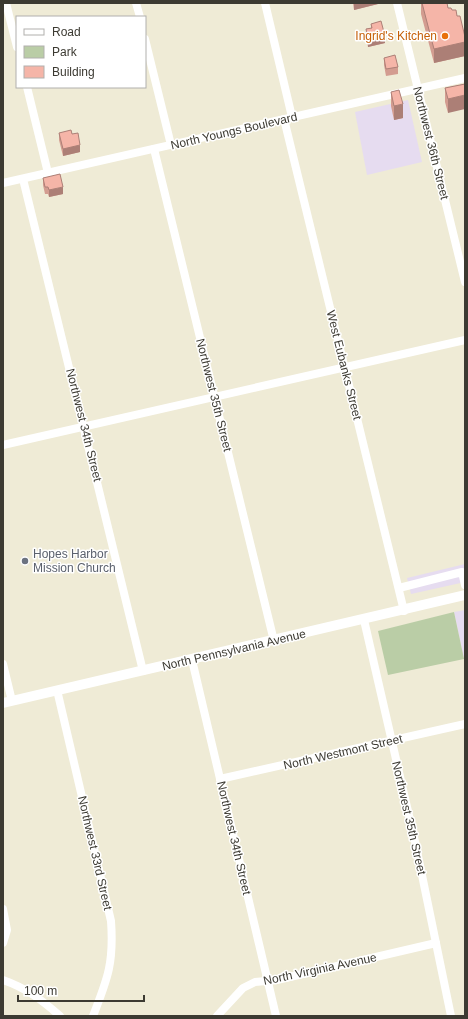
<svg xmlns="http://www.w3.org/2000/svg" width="468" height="1019" viewBox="0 0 468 1019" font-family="Arial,sans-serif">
	<rect width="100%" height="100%" fill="#efebd6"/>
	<!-- commercial -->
	<g fill="#e6dcf0">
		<path d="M408,100L422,162L367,175L355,112Z"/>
		<path d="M465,564V582L411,594L407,578Z"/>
		<path d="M465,610V659H464L454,612Z"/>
	</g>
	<!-- green -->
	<path fill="#bacda6" d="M454,612L464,659L388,675L378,631Z"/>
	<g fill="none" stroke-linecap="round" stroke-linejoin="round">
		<!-- minor -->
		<g stroke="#fff" stroke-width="8">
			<path d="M6,3L17,47"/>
			<path d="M136,3L140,17"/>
			<path d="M265,3L292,117"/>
			<path d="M397,3L465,282"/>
			<path d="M145,39L171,145"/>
			<path d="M27,87L48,173"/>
			<path d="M284,119L404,611"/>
			<path d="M154,149L274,641"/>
			<path d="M23,179L143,671"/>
			<path d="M3,183L465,78"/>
			<path d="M3,445L465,340"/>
			<path d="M399,588L462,572L465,585"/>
			<path d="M364,620L416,846L451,1016"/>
			<path d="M192,660L276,1016"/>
			<path d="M3,664L12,701"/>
			<path d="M57,690L111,921C114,962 108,978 93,1016"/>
			<path d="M220,779L465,724"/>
			<path d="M3,909L7,930L3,943"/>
			<path d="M3,980C26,988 42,1000 60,1016"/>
			<path d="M217,1016L243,988L255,982L277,980L436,943"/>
		</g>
		<!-- major -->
		<path stroke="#fff" stroke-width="10" d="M3,703L465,595"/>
	</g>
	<!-- wall -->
	<g fill="#d39c90">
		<path d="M353,3H378V4L354,10Z"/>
		<path d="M421,3H447L448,8L452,10L457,16L465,37V56L434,63L421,14Z"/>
		<path d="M371,24L385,43L368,47L366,36V29L371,28Z"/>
		<path d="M384,58L398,67V74L386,76L384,65Z"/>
		<path d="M465,84L448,113L445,102V88Z"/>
		<path d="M391,92L403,118L394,120L391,106Z"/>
		<path d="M59,133L72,134L80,152L63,156L59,140Z"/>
		<path d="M43,178L63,194L49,197L48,194H45L43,185Z"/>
	</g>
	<!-- shaded-wall -->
	<g fill="#ac7f76">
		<path d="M354,3H378V4L354,10Z"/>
		<path d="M385,36V43L368,47V40Z"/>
		<path d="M465,42V56L434,63V49Z"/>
		<path d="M465,95V109L448,113V99Z"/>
		<path d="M403,104V118L394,120V106Z"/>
		<path d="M80,145V152L63,156V149Z"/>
		<path d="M63,187V194L49,197V190Z"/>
	</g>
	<!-- building -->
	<g fill="#f5b5a8" stroke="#ac7f76">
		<path d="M422,3H447L448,8H451L452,10H456L457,16H460L465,37V42L434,49Z"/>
		<path d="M381,21L385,36L368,40L366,29L372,28L371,24Z"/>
		<path d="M395,55L398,67L386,69L384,58Z"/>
		<path d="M465,84V95L448,99L445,88Z"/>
		<path d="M399,90L403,104L394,106L391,92Z"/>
		<path d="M71,130L72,134L78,133L80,145L63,149L59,133Z"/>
		<path d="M60,174L63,187L49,190L48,187H45L43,178Z"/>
	</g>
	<!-- markers -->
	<circle fill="#e8710a" stroke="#fff" stroke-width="1.5" cx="445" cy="36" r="4"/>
	<circle fill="#6b7280" stroke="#fff" stroke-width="1.5" cx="25" cy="561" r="4"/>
	<g text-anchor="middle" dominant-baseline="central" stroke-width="3" stroke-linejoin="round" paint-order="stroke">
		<!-- food labels -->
		<g font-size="12" fill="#c56008" stroke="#fff" text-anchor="end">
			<text x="437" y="36">Ingrid's Kitchen</text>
		</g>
		<!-- street labels -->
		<g font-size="12" fill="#3c3a32" stroke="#fff">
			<text transform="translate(234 131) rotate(-13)">North Youngs Boulevard</text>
			<text transform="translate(431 143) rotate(76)">Northwest 36th Street</text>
			<text transform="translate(344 365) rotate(76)">West Eubanks Street</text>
			<text transform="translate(214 395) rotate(76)">Northwest 35th Street</text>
			<text transform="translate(84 425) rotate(76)">Northwest 34th Street</text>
			<text transform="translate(234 650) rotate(-13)">North Pennsylvania Avenue</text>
			<text transform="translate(343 752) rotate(-13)">North Westmont Street</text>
			<text transform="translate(409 818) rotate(77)">Northwest 35th Street</text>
			<text transform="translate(234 838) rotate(77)">Northwest 34th Street</text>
			<text transform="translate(95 853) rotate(77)">Northwest 33rd Street</text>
			<text transform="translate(320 969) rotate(-12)">North Virginia Avenue</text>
		</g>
		<!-- worship labels -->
		<g font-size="12" fill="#5b616d" stroke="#fff" text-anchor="start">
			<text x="33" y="554">Hopes Harbor<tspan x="33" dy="14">Mission Church</tspan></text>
		</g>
	</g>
	<!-- border -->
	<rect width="468" height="1019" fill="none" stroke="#3c3a32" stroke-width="8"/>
	<!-- legend -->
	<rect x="16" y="16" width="130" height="72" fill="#ffffff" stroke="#b1b0ad"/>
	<rect x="24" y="29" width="20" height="6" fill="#ffffff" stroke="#b1b0ad"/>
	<text x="52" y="36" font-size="12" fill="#3c3a32">Road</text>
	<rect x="24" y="46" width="20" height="12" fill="#bacda6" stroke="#b1b0ad"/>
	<text x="52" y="56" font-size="12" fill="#3c3a32">Park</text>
	<rect x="24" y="66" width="20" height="12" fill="#f5b5a8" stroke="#b1b0ad"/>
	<text x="52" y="76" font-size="12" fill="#3c3a32">Building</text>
	<!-- scale -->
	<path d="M18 995v6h126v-6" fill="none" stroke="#3c3a32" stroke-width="2"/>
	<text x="24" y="995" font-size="12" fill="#3c3a32" stroke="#ffffff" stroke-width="3" paint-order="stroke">100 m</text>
</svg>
